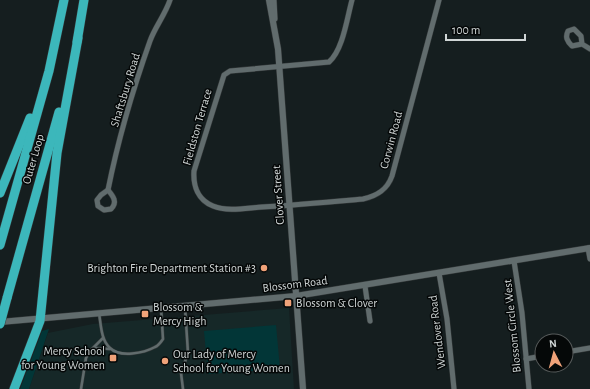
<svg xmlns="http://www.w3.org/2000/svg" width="590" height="389" viewBox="0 0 590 389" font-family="'Alegreya Sans',sans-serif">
	<rect width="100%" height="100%" fill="#151e1f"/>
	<!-- built -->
	<path fill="#162828" d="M289,308L294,389H29L48,333L93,324Z"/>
	<!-- green -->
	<g fill="#023637">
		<path d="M276,325L280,369L208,374L204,331Z"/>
		<path d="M49,329L29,389H20L42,331Z"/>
	</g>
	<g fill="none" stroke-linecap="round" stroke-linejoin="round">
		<defs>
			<g id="service">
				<path d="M99,313C101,325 101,340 110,348C120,358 144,353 155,347C158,346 161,342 163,339L161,308"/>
				<path d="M95,348L110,349"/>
				<path d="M81,389L86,358L90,351L103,338"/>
				<path d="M183,389L181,373L188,353L185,307"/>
			</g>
			<g id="minor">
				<path d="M274,0L275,19"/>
				<path d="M352,0C347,18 343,50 329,62L230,71L224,75L194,171C193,186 198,200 213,206C228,212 246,208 262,207C296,205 329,202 363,199C377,196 387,190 392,176L439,0"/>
				<path d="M582,44L581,36L574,29L568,31C565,37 567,41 572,46L582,44L590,49"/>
				<path d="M108,190C118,140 133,89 150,41C155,27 165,15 170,0"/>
				<path d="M108,190C113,196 118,202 111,209L104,210L98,206L97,200L101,195Z"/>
				<path d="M588,248L590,259"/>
				<path d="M514,261L522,313L529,389"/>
				<path d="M439,273L447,319L454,389"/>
				<path d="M365,286L370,321"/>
				<path d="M566,352L590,348"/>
				<path d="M526,359L542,356"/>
			</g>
			<g id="tertiary">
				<path d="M269,0L278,49L303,389"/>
				<path d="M0,322L296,296L590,248"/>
			</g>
			<g id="motorway">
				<path d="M77,42L84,0"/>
				<path d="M0,193L30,118"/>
				<path d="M0,245L49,71L64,0"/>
				<path d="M7,298L59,112"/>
				<path d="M14,389L40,321L57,153L78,38"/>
			</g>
		</defs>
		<!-- service casing -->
		<use href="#service" stroke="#34393a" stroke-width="3.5"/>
		<!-- minor casing -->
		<use href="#minor" stroke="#34393a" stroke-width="6"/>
		<!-- tertiary casing -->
		<use href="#tertiary" stroke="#34393a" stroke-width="7"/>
		<!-- motorway casing -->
		<use href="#motorway" stroke="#34393a" stroke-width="10"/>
		<!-- service -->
		<use href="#service" stroke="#616c6d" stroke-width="2.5"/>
		<!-- minor -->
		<use href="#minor" stroke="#616c6d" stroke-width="5"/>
		<!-- tertiary -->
		<use href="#tertiary" stroke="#616c6d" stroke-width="6"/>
		<!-- motorway -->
		<use href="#motorway" stroke="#3cb7bb" stroke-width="9"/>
		<defs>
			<path id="motorway-bridge" d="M0,324L7,298"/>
		</defs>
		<!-- motorway-bridge casing -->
		<use href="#motorway-bridge" stroke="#34393a" stroke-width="10" stroke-linecap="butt"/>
		<!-- motorway-bridge -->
		<use href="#motorway-bridge" stroke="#3cb7bb" stroke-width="9"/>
	</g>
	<!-- markers -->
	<g fill="#f0a279" stroke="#050808" stroke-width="1.5">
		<circle cx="264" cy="268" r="4"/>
		<rect x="284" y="299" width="8" height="8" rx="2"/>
		<rect x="141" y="310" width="8" height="8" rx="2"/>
		<rect x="109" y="354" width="8" height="8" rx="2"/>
		<circle cx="165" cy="361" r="4"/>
	</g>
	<g text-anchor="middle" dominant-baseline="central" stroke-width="3" stroke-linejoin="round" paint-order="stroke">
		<!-- street labels -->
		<g font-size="12" fill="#d0d6d6" stroke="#050808">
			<text transform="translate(125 90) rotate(-73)">Shaftsbury Road</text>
			<text transform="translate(197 127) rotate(-74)">Fieldston Terrace</text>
			<text transform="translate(391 140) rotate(-75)">Corwin Road</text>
			<text transform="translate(33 159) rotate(-74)">Outer Loop</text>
			<text transform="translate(278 195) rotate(-94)">Clover Street</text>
			<text transform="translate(295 284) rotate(-7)">Blossom Road</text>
			<text transform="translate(512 326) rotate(-96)">Blossom Circle West</text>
			<text transform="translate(437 332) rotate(-97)">Wendover Road</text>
		</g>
		<!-- poi labels -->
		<g font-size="12" fill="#d0d6d6" stroke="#050808" text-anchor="start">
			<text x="256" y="268" text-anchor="end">Brighton Fire Department Station #3</text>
			<text x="296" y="303">Blossom &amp; Clover</text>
			<text x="153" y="307">Blossom &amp;<tspan x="153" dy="14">Mercy High</tspan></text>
			<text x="105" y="351" text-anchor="end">Mercy School<tspan x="105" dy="14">for Young Women</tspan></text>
			<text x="173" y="354">Our Lady of Mercy<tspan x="173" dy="14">School for Young Women</tspan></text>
		</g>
	</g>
	<!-- north arrow -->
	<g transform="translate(554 353) rotate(354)"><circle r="19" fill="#050808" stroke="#565a5a"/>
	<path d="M0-3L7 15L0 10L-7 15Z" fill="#f0a279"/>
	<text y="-6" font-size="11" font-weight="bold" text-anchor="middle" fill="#d0d6d6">N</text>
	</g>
	<!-- scale -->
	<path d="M446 34v6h79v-6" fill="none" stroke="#d0d6d6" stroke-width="2"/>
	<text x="452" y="34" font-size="12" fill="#d0d6d6" stroke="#050808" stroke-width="3" paint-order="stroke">100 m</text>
</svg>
